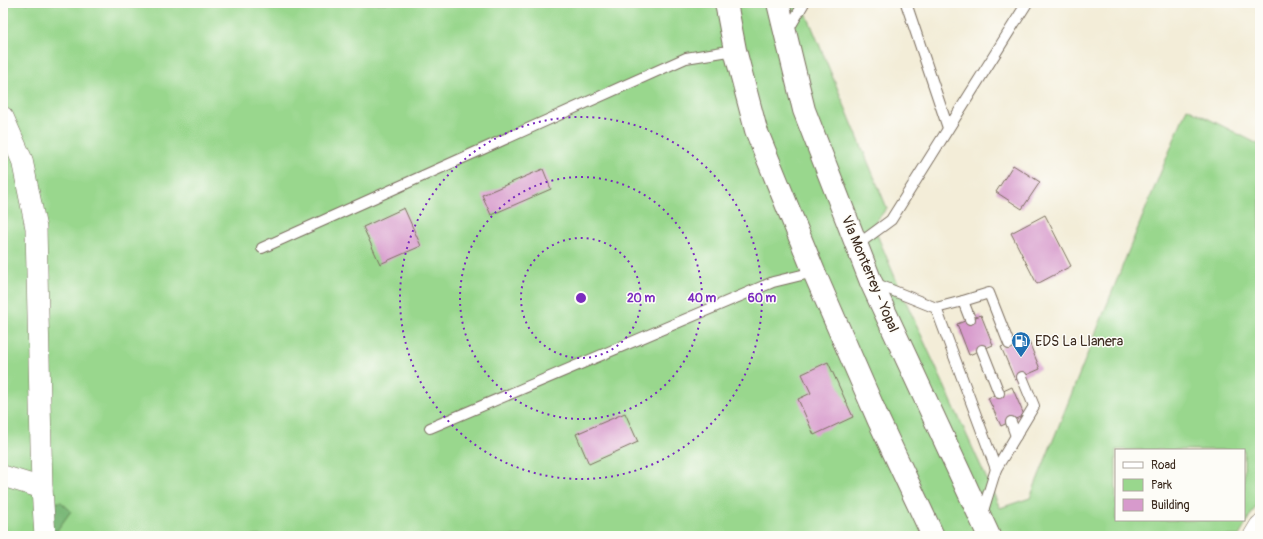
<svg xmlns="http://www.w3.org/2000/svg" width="1263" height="539" viewBox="0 0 1263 539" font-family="Pangolin,sans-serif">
	<rect width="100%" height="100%" fill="#fdfcf7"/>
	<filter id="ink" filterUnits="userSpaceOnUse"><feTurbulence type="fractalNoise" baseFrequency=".025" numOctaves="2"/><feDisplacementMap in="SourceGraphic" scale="8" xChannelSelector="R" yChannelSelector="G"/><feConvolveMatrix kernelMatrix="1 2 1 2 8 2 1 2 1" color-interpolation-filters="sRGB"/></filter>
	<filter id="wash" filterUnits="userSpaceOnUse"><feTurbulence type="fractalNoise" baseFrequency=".012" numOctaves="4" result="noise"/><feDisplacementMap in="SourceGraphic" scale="16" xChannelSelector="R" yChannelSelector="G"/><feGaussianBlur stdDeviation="0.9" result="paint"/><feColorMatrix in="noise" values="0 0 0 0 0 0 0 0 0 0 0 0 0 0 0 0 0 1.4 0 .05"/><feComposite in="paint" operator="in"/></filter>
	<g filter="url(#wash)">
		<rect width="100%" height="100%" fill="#f3edd8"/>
		<!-- green -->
		<path fill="#99d78d" stroke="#6a8056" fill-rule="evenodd" d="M3,3H802L887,208L873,225L897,282L1000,508L1030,498L1128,252L1187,108L1260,145V499L1239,536H3ZM1116,450H1244V520H1116Z"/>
		<!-- forest -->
		<path fill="#7ab878" stroke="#5a714b" d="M61,502L71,511L53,536L40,503Z"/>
		<g id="blocks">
			<!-- building -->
			<g fill="#d79acc">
				<path d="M1013,165L1040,182L1022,209L996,192Z"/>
				<path d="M543,169L551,189L491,215L482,195Z"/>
				<path d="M404,208L421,246L380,264L363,227Z"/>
				<path d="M1045,215L1071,266L1037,284L1011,233Z"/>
				<path d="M981,315L993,345L969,355L957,324Z"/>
				<path d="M1027,337L1040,369L1015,380L1001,347Z"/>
				<path d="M828,362L853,417L814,435L798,399L811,393L802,374Z"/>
				<path d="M1012,387L1024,415L1001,426L988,398Z"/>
				<path d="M625,413L638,442L589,464L576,434Z"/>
			</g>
		</g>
	</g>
	<g filter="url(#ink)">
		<use href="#blocks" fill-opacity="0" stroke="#7b6e5f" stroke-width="1"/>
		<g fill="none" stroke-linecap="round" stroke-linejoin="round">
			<defs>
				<g id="lane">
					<path d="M906,3L948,128"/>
					<path d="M787,32L804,3"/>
					<path d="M857,245L891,220L1027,3"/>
					<path d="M262,248L686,58L735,50"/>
					<path d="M874,283L936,308L963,301L970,319"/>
					<path d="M963,301L989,293L1009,344"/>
					<path d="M936,308L996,469"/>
					<path d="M982,350L999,393"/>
					<path d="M1011,422L1016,436"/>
					<path d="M430,428L773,282L814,272"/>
					<path d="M982,514L996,469L1034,406L1022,377"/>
				</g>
				<g id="street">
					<path d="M3,117L22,160L36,228L42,488L45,536"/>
					<path d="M3,476L42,488"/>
					<path d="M1254,536L1260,526"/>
				</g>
				<g id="primary">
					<path d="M726,3L735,50L756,130L814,272L879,421L933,536"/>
					<path d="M778,3L804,110L871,282L989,536"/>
				</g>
			</defs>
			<!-- lane casing -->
			<use href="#lane" stroke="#7b6e5f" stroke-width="12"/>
			<!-- street casing -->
			<use href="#street" stroke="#7b6e5f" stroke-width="22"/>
			<!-- primary casing -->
			<use href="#primary" stroke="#7b6e5f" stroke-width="24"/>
			<!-- lane -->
			<use href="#lane" stroke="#fff" stroke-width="10"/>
			<!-- street -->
			<use href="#street" stroke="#fff" stroke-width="21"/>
			<!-- primary -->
			<use href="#primary" stroke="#fff" stroke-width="22"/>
		</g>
	</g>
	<!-- distance rings -->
	<g fill="none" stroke="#7b2cbf" stroke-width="2" stroke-dasharray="2 4">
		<circle cx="581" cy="298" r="60"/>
		<circle cx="581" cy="298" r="121"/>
		<circle cx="581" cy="298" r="181"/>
	</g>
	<!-- icons -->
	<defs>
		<symbol id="fuel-pin" viewBox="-11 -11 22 30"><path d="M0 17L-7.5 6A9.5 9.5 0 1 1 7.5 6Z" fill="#1f6fb2" stroke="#fdfcf7"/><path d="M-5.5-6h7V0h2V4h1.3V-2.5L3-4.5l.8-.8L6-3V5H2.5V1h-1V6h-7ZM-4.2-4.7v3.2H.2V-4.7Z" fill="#fff"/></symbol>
	</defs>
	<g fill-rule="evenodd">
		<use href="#fuel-pin" x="1010" y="330" width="22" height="30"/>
	</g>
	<g text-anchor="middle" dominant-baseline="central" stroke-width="3" stroke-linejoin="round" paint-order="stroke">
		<!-- street labels -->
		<g font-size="14" fill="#3b2a1e" stroke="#fdfcf7">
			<text transform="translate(870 274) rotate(67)">Vía Monterrey - Yopal</text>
		</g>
		<!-- poi labels -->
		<g font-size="14" fill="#3b2a1e" stroke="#fdfcf7" text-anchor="start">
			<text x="1035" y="341">EDS La Llanera</text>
		</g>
	</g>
	<circle cx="581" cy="298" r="6" fill="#7b2cbf" stroke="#fdfcf7" stroke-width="2"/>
	<g font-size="12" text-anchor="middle" font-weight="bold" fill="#7b2cbf" stroke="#fdfcf7" stroke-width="3" stroke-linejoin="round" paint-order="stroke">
		<text x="641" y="302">20 m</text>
		<text x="702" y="302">40 m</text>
		<text x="762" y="302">60 m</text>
	</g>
	<!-- margin -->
	<rect width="1263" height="539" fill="none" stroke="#fdfcf7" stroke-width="16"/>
	<!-- legend -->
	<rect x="1115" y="449" width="130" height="72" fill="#fdfcf7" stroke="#afa8a0"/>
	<rect x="1123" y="462" width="20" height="6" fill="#ffffff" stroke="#afa8a0"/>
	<text x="1151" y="469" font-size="12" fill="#3b2a1e">Road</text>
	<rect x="1123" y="479" width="20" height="12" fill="#99d78d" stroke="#afa8a0"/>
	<text x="1151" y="489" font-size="12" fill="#3b2a1e">Park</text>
	<rect x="1123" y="499" width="20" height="12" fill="#d79acc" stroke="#afa8a0"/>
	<text x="1151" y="509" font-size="12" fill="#3b2a1e">Building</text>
</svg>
